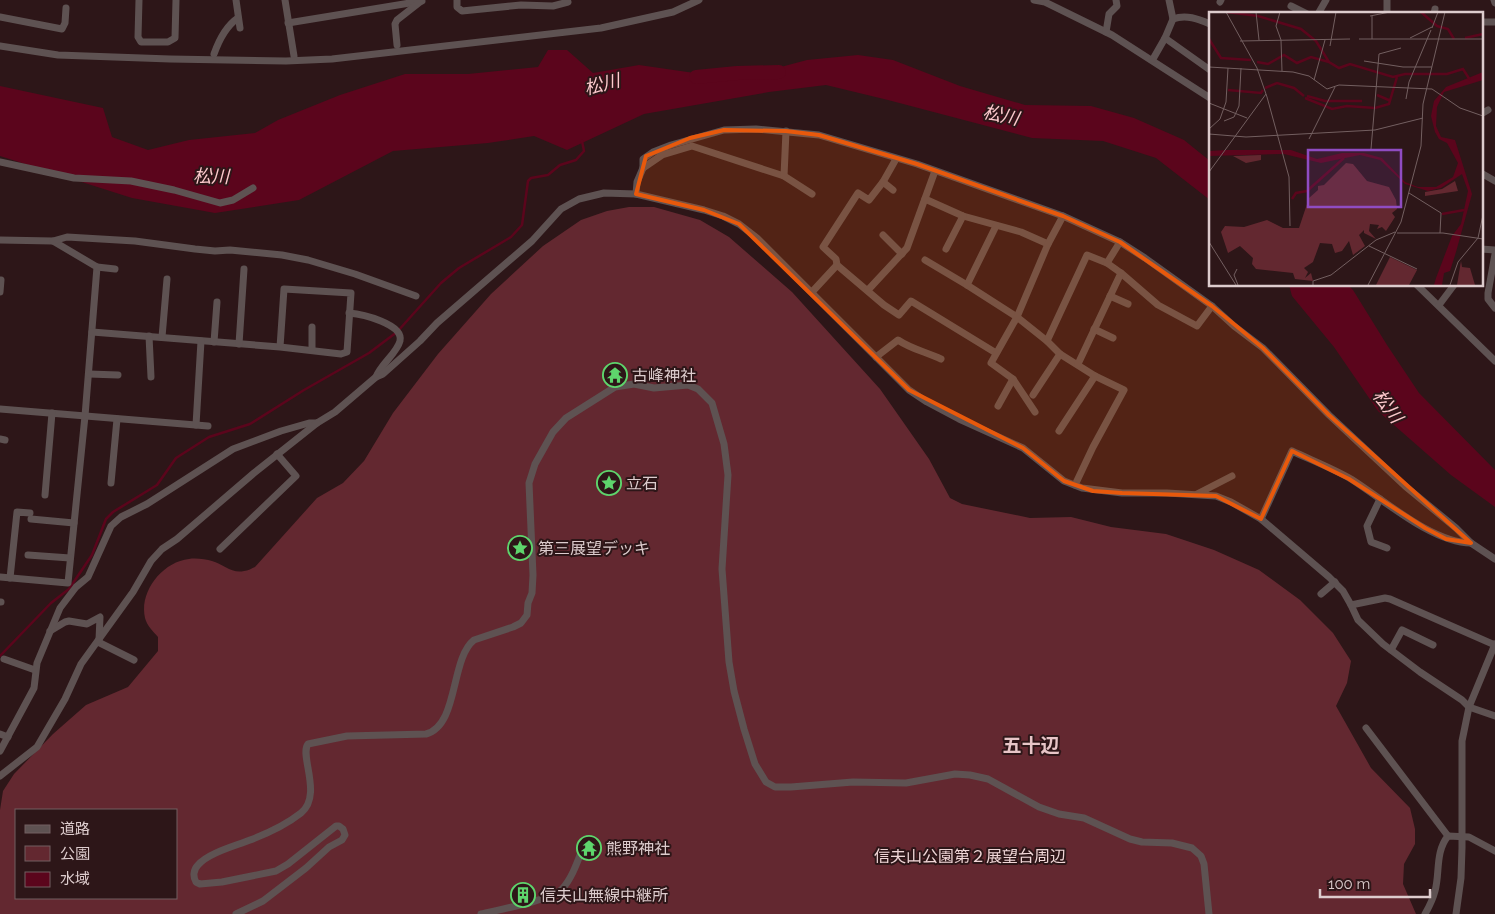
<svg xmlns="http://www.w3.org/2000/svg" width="1495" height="914" viewBox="0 0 1495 914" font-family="Raleway,'Noto Sans JP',sans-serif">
	<rect width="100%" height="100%" fill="#2d1618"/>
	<!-- green -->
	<path fill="#632830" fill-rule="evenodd" d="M629,207H654L700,220L729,237L792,292L880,389L929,459L950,498L962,504L1030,518L1071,517L1111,527L1166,534L1214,550L1259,570L1300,600L1333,633L1351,661L1347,683L1336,706L1371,768L1410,808L1415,829V844L1404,864L1403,884L1416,914H0V810L3,791L14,774L53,734L86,705L128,687L158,651V637C153,631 147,626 145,618C139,592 162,562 189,559C195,558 206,559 212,561C223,564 232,574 244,571C248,571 252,568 255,567L317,498L343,483L364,461L393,413L438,354L491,294L543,246L581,220L607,211ZM16,810H176V898H16Z"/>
	<!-- water -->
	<g fill="#5b051c">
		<path d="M548,50H567L593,73L639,65L736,79L807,60L858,55L893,60L960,86L1025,105L1091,106L1134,118L1184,140L1210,161V200L1156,158L1103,141L1032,138L888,100L826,85L769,92L644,114L567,150L534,136L488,143L393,151L299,200L215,213L132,198L0,156V86L103,108L112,137L148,150L189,140L255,133L278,120L340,95L405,74H468L538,67Z"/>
		<path d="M1289,285H1348L1353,290L1387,345L1419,393L1495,470V507L1451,475L1378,411L1334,347L1292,296Z"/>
	</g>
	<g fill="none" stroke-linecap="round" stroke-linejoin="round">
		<!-- stream -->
		<path stroke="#5b051c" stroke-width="2.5" d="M0,656L51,603L69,589L92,555L106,519L113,512L157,485L176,458L209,437L250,424L304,390L369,353L397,332L441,283L459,268L511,237L522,225L528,181L531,178L548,175L560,165L576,160L584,151L582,141"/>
		<!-- river -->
		<path stroke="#5b051c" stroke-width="14" d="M696,77L737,73L779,72"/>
		<!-- street -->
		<g stroke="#5e5252" stroke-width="7">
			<path d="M139,0L138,37L141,42H168L175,38L176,0"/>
			<path d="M236,0L240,28"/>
			<path d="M285,0L294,56"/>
			<path d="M457,0V7L462,11L521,5L553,6L568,2"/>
			<path d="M1034,0L1045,2L1112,35L1210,98"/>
			<path d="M1387,0V14"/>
			<path d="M1494,0L1495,3"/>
			<path d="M1220,2L1221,0"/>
			<path d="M1291,6L1307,14"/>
			<path d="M1318,14L1326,0"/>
			<path d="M1434,14L1435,9"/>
			<path d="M0,17L62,29L65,23L66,8"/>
			<path d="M1173,19C1186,14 1198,19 1210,24"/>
			<path d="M1481,22H1495"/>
			<path d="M288,23L422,1"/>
			<path d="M1106,32L1109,14L1117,6L1116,0"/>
			<path d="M1165,38L1210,70"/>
			<path d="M397,45L395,24L397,20L420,2"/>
			<path d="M0,46L58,55L170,59L286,61L332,59L601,28L673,12L699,0"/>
			<path d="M214,54C219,40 226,26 238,18"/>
			<path d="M1153,59L1165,38L1173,19L1169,0"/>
			<path d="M1481,114L1488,110"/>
			<path d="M896,159L883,182L869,200L858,193L823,247L836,259L837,265L884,305L899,315L911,301L996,353"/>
			<path d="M0,162L74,178L131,181L174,190L220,203L233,200L253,188"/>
			<path d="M643,168L662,155L692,146L784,176L812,194"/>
			<path d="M1481,173L1495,181"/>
			<path d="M784,176L786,131"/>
			<path d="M883,182L893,190"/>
			<path d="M636,194L637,182L643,168V159L653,152L671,145L724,130L756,129L819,135L917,164L1063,216L1120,242L1145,258L1212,306L1234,326L1263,348L1329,415L1405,486L1456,528L1471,543L1495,559"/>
			<path d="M925,199L963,216L1021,232L1048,244"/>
			<path d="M883,235L902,254"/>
			<path d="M0,240L53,241L97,267L85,416L68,583L0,577"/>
			<path d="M53,241L67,237L135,241L195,249L215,251L230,250L282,255L308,260L355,274L416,296"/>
			<path d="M946,249L963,216"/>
			<path d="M1481,249L1495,250"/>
			<path d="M1495,254L1488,293V299L1495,308"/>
			<path d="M925,260L967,285L1017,317L1047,341L1060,354L1095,376L1124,390L1093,447L1075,485"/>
			<path d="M97,267L115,269"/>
			<path d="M1121,273L1158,305L1197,326L1212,306"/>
			<path d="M967,285L996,226"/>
			<path d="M1417,285L1495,361"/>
			<path d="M868,290L907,248L935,171"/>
			<path d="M0,292L1,280"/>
			<path d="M812,292L837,265"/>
			<path d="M1110,296L1128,304"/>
			<path d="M1439,305L1454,285"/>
			<path d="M349,313C362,314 404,324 400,341C397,353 381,364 376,377"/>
			<path d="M1094,329L1113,338"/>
			<path d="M92,332L280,347L341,354L347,352L351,293L284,289L280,347"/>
			<path d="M149,336L151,377"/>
			<path d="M162,337L167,279"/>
			<path d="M1047,341L1087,255L1107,263L1120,242"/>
			<path d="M214,342L217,302"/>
			<path d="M239,344L244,269"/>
			<path d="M312,350V327"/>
			<path d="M876,357L898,340C911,349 926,352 941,359"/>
			<path d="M1078,364L1121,273L1107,263"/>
			<path d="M89,374L118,375"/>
			<path d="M1033,395L1060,354"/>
			<path d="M998,406L1013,379"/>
			<path d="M0,409L208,426"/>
			<path d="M1035,412L1013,379L991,363L1017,317L1048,244L1063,216"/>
			<path d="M196,425L201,341"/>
			<path d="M1059,431L1095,376"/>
			<path d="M0,439L5,440"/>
			<path d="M111,483L117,419"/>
			<path d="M1197,494L1232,476"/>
			<path d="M45,495L52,413"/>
			<path d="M1380,499L1367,526L1371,542L1387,548"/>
			<path d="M31,519L74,523"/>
			<path d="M1261,519L1292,451C1311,460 1332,468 1351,479C1383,499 1432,543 1471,543"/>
			<path d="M220,549L296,476L277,454"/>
			<path d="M28,555L70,558"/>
			<path d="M10,578L17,512L30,513"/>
			<path d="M1321,594L1335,582"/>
			<path d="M0,602H1"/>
			<path d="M1351,605L1358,620L1383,644L1420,672L1462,700L1469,707L1495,716"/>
			<path d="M50,631L65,622L69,621L87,624L100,617L99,640"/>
			<path d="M98,642L134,660"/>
			<path d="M1391,650L1402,630L1433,645"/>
			<path d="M4,659L35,670"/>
			<path d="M1366,728L1448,836"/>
			<path d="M0,734L8,737"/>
			<path d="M0,751L34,688L37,663L60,608L76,587L88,577L111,526L121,517L147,504L233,449L281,431L309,423H317L335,412L376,377L383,374L420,341L437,323L532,241L561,209L579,199L604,193L636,194L704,210L723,216L739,224L757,238L909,390L927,402L959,419L1023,448L1064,481L1082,488L1122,493H1167L1216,496L1231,502L1261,519L1329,577L1343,591L1351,605L1385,598L1390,599L1495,645"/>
			<path d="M0,776L37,747L65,699L81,664L133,592L151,561L162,549L177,539L254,473L317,423"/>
			<path d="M236,914L263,901L306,868L329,847L342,840L345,835L343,829L339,826H336L288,864L276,871L222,882L200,884L196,882C193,877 193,870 198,865C208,853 235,846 250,840C266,834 287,824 301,813C323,795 299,755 308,744L347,736L426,734C459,725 450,659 474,640L513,627L521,623L527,615L528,603L532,593L533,575L529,483L535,464L553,432L566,418L615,387L634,384L654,388L688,385L698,389L712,403L724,444L728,475L722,569L729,662L734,691L744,729L755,764L766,782L775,787H791L853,782L906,783L955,774L970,775L988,779L1039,807L1059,814L1084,818L1130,839L1142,842L1172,843L1192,848L1201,856L1204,864L1209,914"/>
			<path d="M481,914C497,910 552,900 562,889C574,876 579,856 586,840"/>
			<path d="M1425,914C1429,907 1433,899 1435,891C1440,873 1435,852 1448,836L1469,837L1495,851"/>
			<path d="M1456,914L1461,878L1462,848V741L1469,707L1495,644"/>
		</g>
	</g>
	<!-- marked area -->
	<path fill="#e8590c" fill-opacity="0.2" stroke="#e8590c" stroke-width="4" stroke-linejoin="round" d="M724,130L786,131L819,135L917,164L1063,216L1120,242L1212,306L1263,348L1329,415L1471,543L1446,539L1425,528L1349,479L1292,451L1261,519L1216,496L1122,493L1093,491L1064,481L1023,448L909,390L739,224L704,210L636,194L646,156L690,138Z"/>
	<!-- icons -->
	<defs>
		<symbol id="temple-ring" viewBox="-11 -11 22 22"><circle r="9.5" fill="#2d1618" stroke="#5ed56c" stroke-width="1.5"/><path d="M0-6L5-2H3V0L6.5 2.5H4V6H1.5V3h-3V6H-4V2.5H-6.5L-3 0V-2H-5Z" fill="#5ed56c"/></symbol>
		<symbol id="sight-ring" viewBox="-11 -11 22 22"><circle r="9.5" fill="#2d1618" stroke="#5ed56c" stroke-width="1.5"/><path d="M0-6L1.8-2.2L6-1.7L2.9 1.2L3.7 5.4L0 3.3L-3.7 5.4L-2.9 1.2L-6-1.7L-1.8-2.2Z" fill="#5ed56c"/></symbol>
		<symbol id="building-ring" viewBox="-11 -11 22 22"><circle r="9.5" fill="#2d1618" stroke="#5ed56c" stroke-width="1.5"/><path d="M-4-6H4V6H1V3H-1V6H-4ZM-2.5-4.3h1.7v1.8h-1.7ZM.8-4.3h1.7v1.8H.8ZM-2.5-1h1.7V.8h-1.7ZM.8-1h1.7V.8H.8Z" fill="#5ed56c"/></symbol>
	</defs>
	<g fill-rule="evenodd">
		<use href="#temple-ring" x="601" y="361" width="28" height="28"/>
		<use href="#sight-ring" x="595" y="469" width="28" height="28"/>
		<use href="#sight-ring" x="506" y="534" width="28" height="28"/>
		<use href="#temple-ring" x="575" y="834" width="28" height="28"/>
		<use href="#building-ring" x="509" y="881" width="28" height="28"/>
	</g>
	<g text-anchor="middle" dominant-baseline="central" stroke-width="4" stroke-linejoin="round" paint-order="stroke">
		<!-- poi labels -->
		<g font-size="16" fill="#ddcccd" stroke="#2d1618" text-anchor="start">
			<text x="632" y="375">古峰神社</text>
			<text x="626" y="483">立石</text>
			<text x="538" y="548">第三展望デッキ</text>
			<text x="606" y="848">熊野神社</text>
			<text x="540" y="895">信夫山無線中継所</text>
		</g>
		<!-- park labels -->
		<g font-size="16" fill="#f0d6d7" stroke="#2d1618">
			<text x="970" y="856">信夫山公園第２展望台周辺</text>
		</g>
		<!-- water labels -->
		<g font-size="18" font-style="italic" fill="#fdcacd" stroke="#2d1618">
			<text transform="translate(602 84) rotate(-14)">松川</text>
			<text transform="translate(1001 115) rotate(12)">松川</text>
			<text transform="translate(211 176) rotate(1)">松川</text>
			<text transform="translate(1388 406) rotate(53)">松川</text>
		</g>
		<!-- quarter labels -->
		<g font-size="19" font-weight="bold" fill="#e7c5c7" stroke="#2d1618">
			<text x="1031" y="745">五十辺</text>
		</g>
	</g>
	<!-- overview -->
	<g transform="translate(1209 12)">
		<rect width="274" height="274" fill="#2d1618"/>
		<path d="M52,143V148L37,151L24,144ZM137,151L144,152L158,169L180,175L187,188L188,197L183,201L186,205L177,219L173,215L168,217L170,213L161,212L160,219L167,227L155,221V218L150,223L156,234L144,243L140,229L133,239L126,241L123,232L111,231L104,250L95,256L99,260L96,266L102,261L104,269L86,267L84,261L47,257L43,252L44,246L31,234L19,241L12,220L16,214L35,215L58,208L74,216H90L100,186L109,178V174L115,173ZM246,169L249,179L216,184V180L233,177ZM181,245L208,258L200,273H167ZM252,249L253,255L261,256L266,273H248Z" fill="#632830"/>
		<path d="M274,60V68L235,80L228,95L227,114L232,125L246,128L263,182L247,240L241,259L235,261L233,273H225L227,266L243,224L252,212L259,179L253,162L232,176L219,179L196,172L171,148L151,143L112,151L75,142L0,144V139L18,138H82L108,147L133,141H155L173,146L196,170L209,175H227L244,165L249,151L238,131L230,127L226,120L222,104L225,89L237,75Z" fill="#5b051c"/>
		<path fill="none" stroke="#5b051c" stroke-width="2.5" d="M18,0L49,4L92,17L107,29L120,50L130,56L141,52L184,65L196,62H238L254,57L261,68M212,0L228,14L239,17L245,27M256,26L274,22M0,27L12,46L42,48M48,50L59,52L75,43L88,51L102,45L120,50M56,76L68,71L85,76L95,84M19,78L52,81L54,78M168,83L182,89M98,84L116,89H153M96,86L123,97L138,94L166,96L180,92L188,65M83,187L87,181L98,179L135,146M233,202L255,198"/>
		<path fill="none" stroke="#735f60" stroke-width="1" d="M17,0L48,56L58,85L80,165L81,214M47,0L50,28M71,0L67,14L72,28L73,59M161,4L181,0M163,4V27M223,16L229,0M201,26L223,15M150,27H274M31,29L141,27M121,34L127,0M155,49L194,55H223M0,55L84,60L100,64L118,77L130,73L223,77L251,96L274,104M105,68L116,28M197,87L200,70L222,18M0,91L38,106M15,109L25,105L30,94L32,56M0,117L11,107L17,90L19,56M0,122L37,125L166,118L214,106M100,127L126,75M162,137L170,42L192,36M0,160L57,82M200,181L232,201L231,221M188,221H234L274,227M269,226L274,203M0,230L27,273M160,234L208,257M28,257L25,263L29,273M104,273V269L122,263L167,228L186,220M159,273L192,210L212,134L214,92L236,0M241,273L249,250L269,226"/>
		<path fill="#8f4cc2" fill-opacity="0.15" stroke="#8f4cc2" stroke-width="2.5" d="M99,138H192V195H99Z"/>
		<rect width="274" height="274" fill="none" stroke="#ddcccd" stroke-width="2.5"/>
	</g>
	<!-- legend -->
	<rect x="15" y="809" width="162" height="90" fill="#2d1618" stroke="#735f60"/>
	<rect x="25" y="825" width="25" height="8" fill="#5e5252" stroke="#735f60"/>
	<text x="60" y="834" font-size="15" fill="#ddcccd">道路</text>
	<rect x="25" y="846" width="25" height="15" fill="#632830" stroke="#735f60"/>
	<text x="60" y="859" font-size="15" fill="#ddcccd">公園</text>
	<rect x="25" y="872" width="25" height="15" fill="#5b051c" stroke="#735f60"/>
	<text x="60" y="884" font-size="15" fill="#ddcccd">水域</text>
	<!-- scale -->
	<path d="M1320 889v8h110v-8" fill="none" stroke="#ddcccd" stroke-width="2.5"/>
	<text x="1328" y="889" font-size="15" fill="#ddcccd" stroke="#2d1618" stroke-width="4" paint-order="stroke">100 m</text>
</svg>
